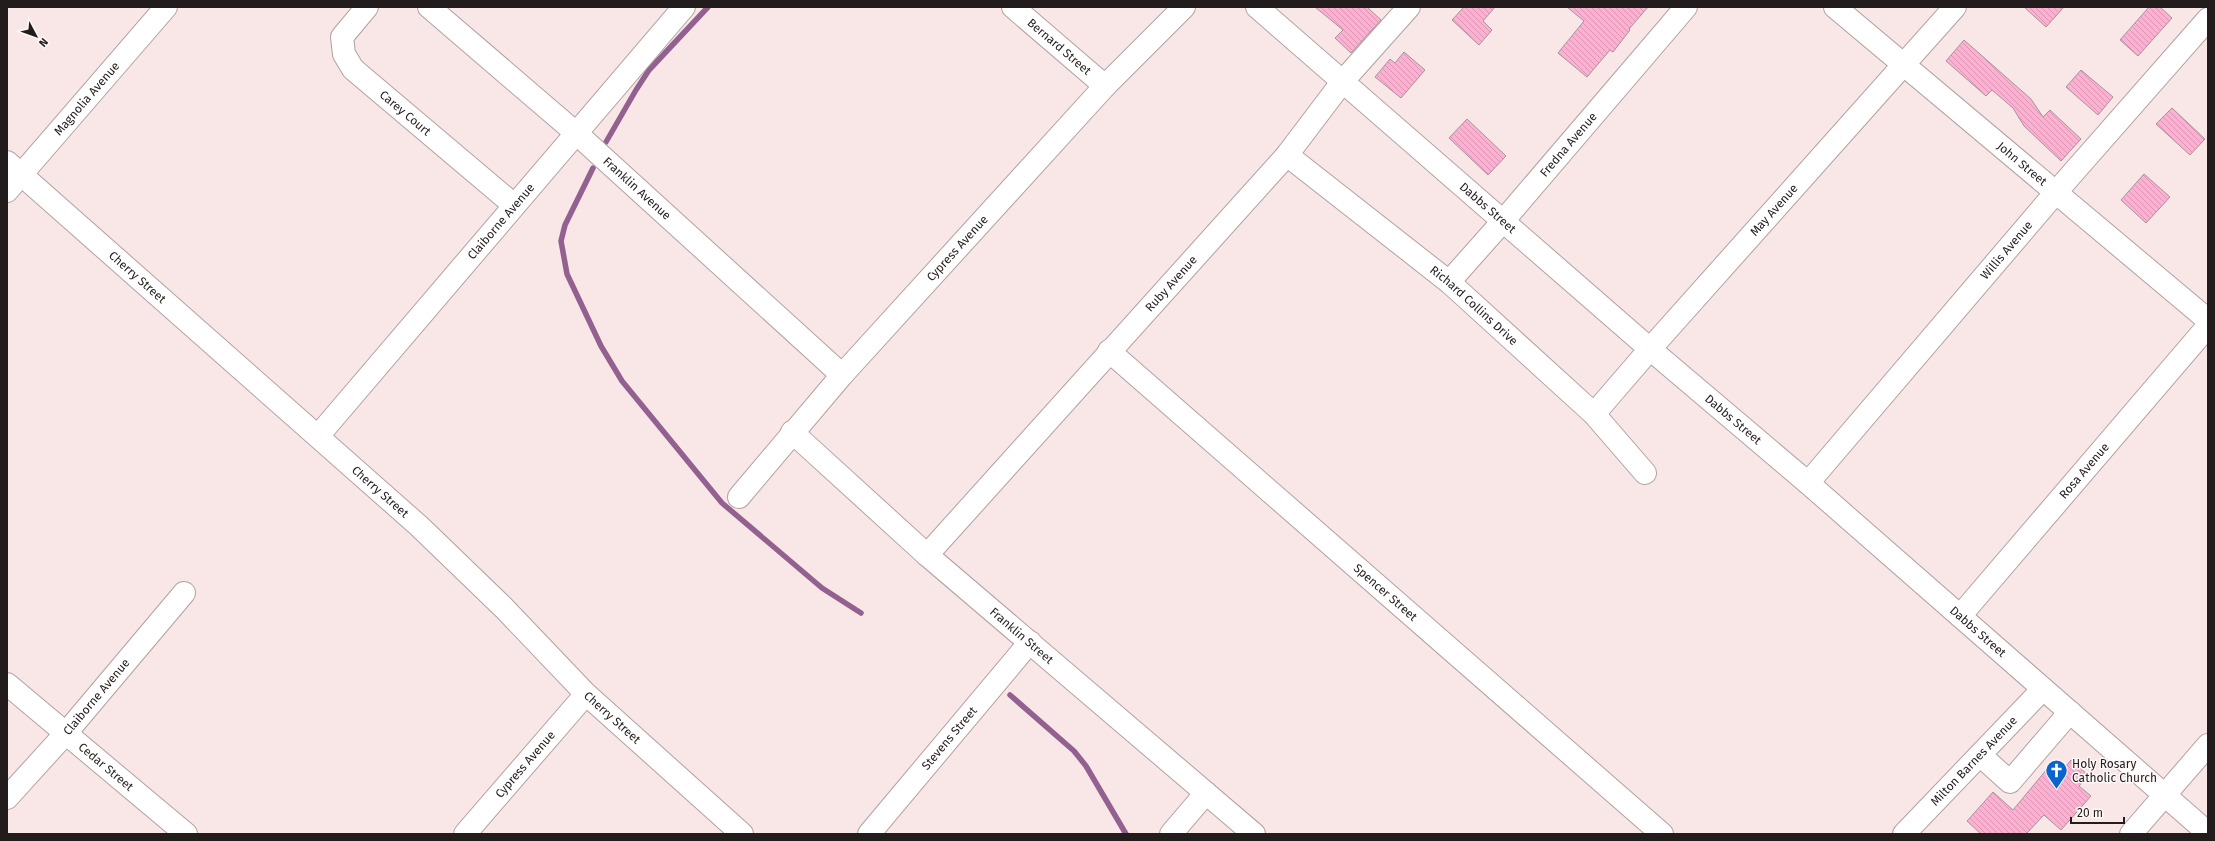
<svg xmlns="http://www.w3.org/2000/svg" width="2215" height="841" viewBox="0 0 2215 841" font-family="'Fira Sans',sans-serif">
	<defs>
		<pattern id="building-back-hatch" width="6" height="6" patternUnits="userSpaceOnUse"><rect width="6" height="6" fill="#fdb0d1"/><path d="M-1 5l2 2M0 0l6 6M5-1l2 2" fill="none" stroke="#d997b3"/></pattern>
	</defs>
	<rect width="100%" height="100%" fill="#f9e6e7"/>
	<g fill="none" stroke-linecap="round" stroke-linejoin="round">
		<!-- stream -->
		<g stroke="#936190" stroke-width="5.5">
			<path d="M606,142L636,90L649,70L708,7"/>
			<path d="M593,168L565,225L561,241L567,274L601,346L622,381L722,503L822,588L861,613"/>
			<path d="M1010,695L1074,751L1086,766L1126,834"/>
		</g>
	</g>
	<!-- building -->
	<g fill="url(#building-back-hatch)" stroke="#a4949a">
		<path d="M1315,7H1367L1381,20L1351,53L1335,38L1343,30Z"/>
		<path d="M1464,7H1495L1483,21L1492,30L1479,45L1452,20Z"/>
		<path d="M1567,7H1648L1629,29L1630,30L1613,52L1610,50L1587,77L1558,53L1584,21Z"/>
		<path d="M2024,7H2064L2046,27Z"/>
		<path d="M2149,7H2160L2172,18L2138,56L2120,40Z"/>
		<path d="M1964,40L2031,99L2043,117L2050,110L2081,139L2061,161L2024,126L2013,108L1992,90L1986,96L1946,61Z"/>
		<path d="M1404,52L1425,70L1401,98L1375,77L1390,59L1395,63Z"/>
		<path d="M2081,70L2113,97L2098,115L2066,87Z"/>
		<path d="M2172,108L2205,139L2190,155L2156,124Z"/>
		<path d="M1467,119L1506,156L1488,175L1449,138Z"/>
		<path d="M2144,174L2170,197L2146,223L2121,200Z"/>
		<path d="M2071,760L2088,775L2079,786L2091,796L2061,830L2044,815L2026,834H1981L1967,821L1993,792L2013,810L2052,763L2062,771Z"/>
	</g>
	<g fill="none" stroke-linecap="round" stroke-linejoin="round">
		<defs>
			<g id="minor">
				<path id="s1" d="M367,7L342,37L344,54L353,69L514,205"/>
				<path id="s2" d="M429,7L576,133L842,375"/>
				<path id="s3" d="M1013,7L1105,86"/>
				<path id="s4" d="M1257,7L1650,349L1808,483L2208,833"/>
				<path id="s5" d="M1835,7L2208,320"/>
				<path id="s6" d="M1287,155L1449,282L1594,414L1645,473"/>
				<path id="s7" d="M7,162L419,526L504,608L586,694L742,834"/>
				<path id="s8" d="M7,191L166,7"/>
				<path id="s9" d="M1449,282L1504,220L1686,7"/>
				<path id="s10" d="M1109,351L1662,834"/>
				<path id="s11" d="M1594,414L1650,349L1955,7"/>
				<path id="s12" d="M792,432L927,555L1254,834"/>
				<path id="s13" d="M318,436L684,7"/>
				<path id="s14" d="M1808,483L2057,191L2208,19"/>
				<path id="s15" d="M739,497L842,375L1105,86L1184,7"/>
				<path id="s16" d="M927,555L1287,155L1343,81L1409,7"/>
				<path id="s17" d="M1960,616L2208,326"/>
				<path id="s18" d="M7,684L186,834"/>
				<path d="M1980,755L2010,782L2070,712"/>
				<path id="s19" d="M7,798L66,733L184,593"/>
				<path id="s20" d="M465,834L586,694"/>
				<path id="s21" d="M869,834L1030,642"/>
				<path d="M1171,834L1206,793"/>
				<path id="s22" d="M1904,834L2043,689"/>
				<path d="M2131,834L2208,745"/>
			</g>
		</defs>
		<!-- minor casing -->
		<use href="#minor" stroke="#b2a1a1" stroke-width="24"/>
		<!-- minor -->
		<use href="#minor" stroke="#fff" stroke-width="22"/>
	</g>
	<!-- icons -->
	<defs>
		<symbol id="church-pin" viewBox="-11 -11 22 30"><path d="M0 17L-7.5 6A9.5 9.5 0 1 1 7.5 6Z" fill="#0964cd" stroke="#fef7f7"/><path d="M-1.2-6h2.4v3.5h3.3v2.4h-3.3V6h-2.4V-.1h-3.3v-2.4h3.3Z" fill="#fff"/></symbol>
	</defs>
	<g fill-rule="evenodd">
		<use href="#church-pin" x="2044" y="758" width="25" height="34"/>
	</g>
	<g text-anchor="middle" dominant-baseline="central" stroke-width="3" stroke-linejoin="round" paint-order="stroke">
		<!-- street labels -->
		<g font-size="12" fill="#221c1c" stroke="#fef7f7">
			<text stroke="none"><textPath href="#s3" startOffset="61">Bernard Street</textPath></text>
			<text stroke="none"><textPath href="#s8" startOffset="122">Magnolia Avenue</textPath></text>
			<text stroke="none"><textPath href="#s1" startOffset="142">Carey Court</textPath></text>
			<text stroke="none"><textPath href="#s9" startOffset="182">Fredna Avenue</textPath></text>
			<text stroke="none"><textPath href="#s5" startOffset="244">John Street</textPath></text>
			<text stroke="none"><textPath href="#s2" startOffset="276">Franklin Avenue</textPath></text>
			<text stroke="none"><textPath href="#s4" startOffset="306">Dabbs Street</textPath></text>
			<text stroke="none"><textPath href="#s11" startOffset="272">May Avenue</textPath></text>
			<text stroke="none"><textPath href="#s13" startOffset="282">Claiborne Avenue</textPath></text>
			<text stroke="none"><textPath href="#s15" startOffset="331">Cypress Avenue</textPath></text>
			<text stroke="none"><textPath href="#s14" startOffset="306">Willis Avenue</textPath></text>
			<text stroke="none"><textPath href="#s7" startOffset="174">Cherry Street</textPath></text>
			<text stroke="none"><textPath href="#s16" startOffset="365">Ruby Avenue</textPath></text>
			<text stroke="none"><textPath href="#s6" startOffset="240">Richard Collins Drive</textPath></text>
			<text stroke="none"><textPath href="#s4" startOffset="630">Dabbs Street</textPath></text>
			<text stroke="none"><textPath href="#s17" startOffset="191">Rosa Avenue</textPath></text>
			<text stroke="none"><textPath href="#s7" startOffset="498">Cherry Street</textPath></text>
			<text stroke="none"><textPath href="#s10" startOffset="367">Spencer Street</textPath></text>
			<text stroke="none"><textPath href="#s4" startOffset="954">Dabbs Street</textPath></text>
			<text stroke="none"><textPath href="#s12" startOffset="307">Franklin Street</textPath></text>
			<text stroke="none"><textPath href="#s19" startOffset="135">Claiborne Avenue</textPath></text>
			<text stroke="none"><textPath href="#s7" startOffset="822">Cherry Street</textPath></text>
			<text stroke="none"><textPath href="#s21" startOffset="125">Stevens Street</textPath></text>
			<text stroke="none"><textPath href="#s22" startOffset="101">Milton Barnes Avenue</textPath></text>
			<text stroke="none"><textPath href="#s20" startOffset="92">Cypress Avenue</textPath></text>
			<text stroke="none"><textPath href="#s18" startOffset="129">Cedar Street</textPath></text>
		</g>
		<!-- poi labels -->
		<g font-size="12" fill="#221c1c" stroke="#fef7f7" text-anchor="start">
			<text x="2072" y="764">Holy Rosary<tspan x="2072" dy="14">Catholic Church</tspan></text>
		</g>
	</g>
	<!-- border -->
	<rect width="2215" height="841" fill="none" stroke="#221c1c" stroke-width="16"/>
	<!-- north arrow -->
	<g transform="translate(36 36) rotate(131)" stroke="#fef7f7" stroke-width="3" paint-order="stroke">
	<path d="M0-3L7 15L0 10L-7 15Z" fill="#221c1c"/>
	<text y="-6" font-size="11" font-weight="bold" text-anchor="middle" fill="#221c1c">N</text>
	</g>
	<!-- scale -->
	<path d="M2071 817v6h53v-6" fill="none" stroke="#221c1c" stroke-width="2"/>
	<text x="2077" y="817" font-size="12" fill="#221c1c" stroke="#fef7f7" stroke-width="3" paint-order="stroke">20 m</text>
</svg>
